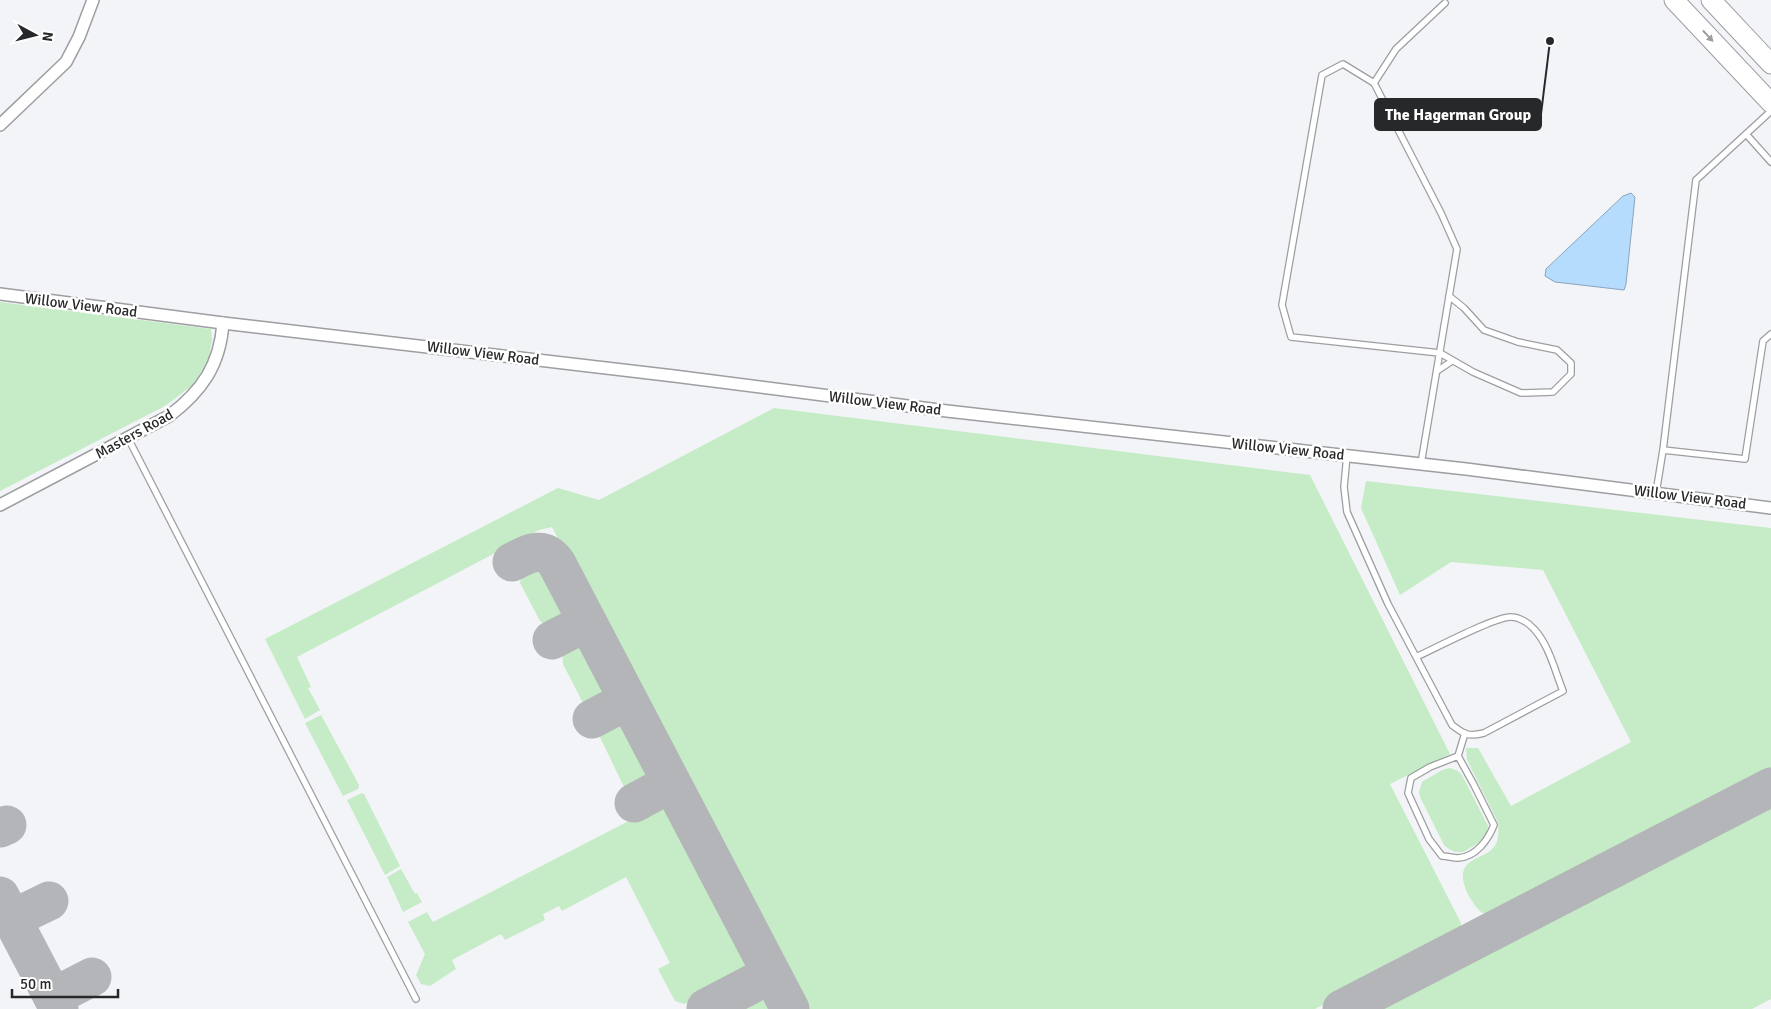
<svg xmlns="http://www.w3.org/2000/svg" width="1771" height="1009" viewBox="0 0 1771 1009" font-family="Signika,sans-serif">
	<rect width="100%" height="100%" fill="#f3f4f7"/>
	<!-- green -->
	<g fill="#c5ecc6">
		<path d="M0,302L211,329L212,340L209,358L194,384L165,406L0,491Z"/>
		<path d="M774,408L1310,475L1450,754L1390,784L1461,923L1460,929L1453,938L1315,1009H804L552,527L539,530L297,657L311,687L308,688L320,710L305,719L265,639L558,488L599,500Z"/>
		<path d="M1366,481L1771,528V773L1498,915C1490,917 1483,915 1477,908C1468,897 1455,874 1469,863C1476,857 1487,855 1493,848C1499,842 1499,831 1498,822L1467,760L1466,748H1478L1511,806L1631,742L1543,570L1451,562L1400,595L1361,508Z"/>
		<path d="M534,567L540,568L545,571L565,609L564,620L549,627L540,621L520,583L522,573Z"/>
		<path d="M576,644L584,646C589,656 610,685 605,695C603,699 599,700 595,702C590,705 586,705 582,701L563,664L562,651Z"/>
		<path d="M321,715L359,785L358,789L343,796L305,723Z"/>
		<path d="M621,722L627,727L650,774L648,780C641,785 633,789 624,787L600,737C601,727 612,722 621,722Z"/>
		<path d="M1450,768L1458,771L1462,775L1488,826L1487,832L1482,841L1463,852H1455L1449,849L1444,845L1420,797L1419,792L1422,782L1442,770Z"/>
		<path d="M362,793L364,794L400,866L385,875L347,800Z"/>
		<path d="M1771,802V999L1752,1009H1372Z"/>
		<path d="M660,807H665L671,812L747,958L746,971L741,976L689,1002L684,1004L675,1001L658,969L670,963L626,877L562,911L559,906L543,914L545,920L505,940L501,934L452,960L456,969L430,986L421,984L416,975L425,954L408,922L427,912L433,922L654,808Z"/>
		<path d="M401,869L415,894L417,893L422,902L403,912L387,877Z"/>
		<path d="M753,1000C763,1000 769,1000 773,1009H735Z"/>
	</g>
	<!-- water -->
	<path fill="#b5dbfd" stroke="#8aa5bd" d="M1631,193L1635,197L1626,284L1624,290L1555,282L1545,276L1546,269L1623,196Z"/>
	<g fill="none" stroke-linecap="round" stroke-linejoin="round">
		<!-- taxiway -->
		<g stroke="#b4b5b8" stroke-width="39">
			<path d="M512,562C529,553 544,545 557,564L790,1009"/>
			<path d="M552,640L587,622"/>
			<path d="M592,719L628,700"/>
			<path d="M634,803L671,783"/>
			<path d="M0,828L7,825"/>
			<path d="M0,896L59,1009"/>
			<path d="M12,919L49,901"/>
			<path d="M53,997L92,977"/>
			<path d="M706,1008L771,974"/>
			<path d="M1342,1009L1771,787"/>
		</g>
		<defs>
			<g id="service">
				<path d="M1374,83L1396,49L1445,3"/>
				<path d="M1771,111L1746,134L1771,162"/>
				<path d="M1437,371L1452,361"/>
				<path d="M128,438L416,999"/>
				<path d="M1663,450L1696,180L1746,134"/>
				<path d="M1347,455L1344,487L1347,512L1388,604L1452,725C1465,735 1468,737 1484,733L1563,691C1555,671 1549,645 1534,629C1529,623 1519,617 1511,617C1496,616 1434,649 1416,657"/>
				<path d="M1421,464L1457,249L1441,213L1374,83L1343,64L1322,75L1282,305L1291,337L1440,353L1473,372L1521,393L1553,392L1571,374V363L1557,350L1518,342L1484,330L1464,308L1449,296"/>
				<path d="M1656,493L1663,450L1745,459L1763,341L1771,334"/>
				<path d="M1458,756L1430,767L1411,778L1408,793L1429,839L1442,856C1447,856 1453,858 1458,858C1476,857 1488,840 1494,825L1474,785L1458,756L1465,733"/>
			</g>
			<g id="minor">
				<path d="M0,125L66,62L79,37L93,0"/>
				<path d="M0,294L223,323L674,376L947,411L1466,469L1771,508"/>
				<path d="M0,505L169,416C202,391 220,365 223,323"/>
			</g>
			<g id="primary">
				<path d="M1674,0L1771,103"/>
				<path d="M1711,0L1771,64"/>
			</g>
		</defs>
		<!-- service casing -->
		<use href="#service" stroke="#9d9ea1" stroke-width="8"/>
		<!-- minor casing -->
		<use href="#minor" stroke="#9d9ea1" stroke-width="14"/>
		<!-- primary casing -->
		<use href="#primary" stroke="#9d9ea1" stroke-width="21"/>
		<!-- service -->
		<use href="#service" stroke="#fff" stroke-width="5.5"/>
		<!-- minor -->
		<use href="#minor" stroke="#fff" stroke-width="11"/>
		<!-- primary -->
		<use href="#primary" stroke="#fff" stroke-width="19"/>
	</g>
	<!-- one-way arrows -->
	<defs><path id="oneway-solid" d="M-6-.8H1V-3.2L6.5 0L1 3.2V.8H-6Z" transform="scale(1.25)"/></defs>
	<use fill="#9e9e9f" href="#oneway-solid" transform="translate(1708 36) rotate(47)"/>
	<g text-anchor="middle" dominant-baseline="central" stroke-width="5" stroke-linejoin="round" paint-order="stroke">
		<!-- street labels -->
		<g font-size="15" fill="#272829" stroke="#fff">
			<text transform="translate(81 305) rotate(7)">Willow View Road</text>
			<text transform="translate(483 353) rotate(7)">Willow View Road</text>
			<text transform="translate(885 403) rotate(7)">Willow View Road</text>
			<text transform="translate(134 434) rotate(-29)">Masters Road</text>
			<text transform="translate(1288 449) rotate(6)">Willow View Road</text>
			<text transform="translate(1690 497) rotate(7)">Willow View Road</text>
		</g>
	</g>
	<!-- callouts -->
	<path fill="none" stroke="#272829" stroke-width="2" d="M1550 41L1541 114"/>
	<circle fill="#272829" stroke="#fff" stroke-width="2" cx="1550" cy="41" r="5"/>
	<rect fill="#272829" stroke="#272829" stroke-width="2" x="1375" y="99" width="166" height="31" rx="5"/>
	<g font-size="16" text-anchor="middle" font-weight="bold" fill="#fff">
		<text x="1458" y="120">The Hagerman Group</text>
	</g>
	<!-- north arrow -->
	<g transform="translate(35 35) rotate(97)" stroke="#ffffff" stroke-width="4" paint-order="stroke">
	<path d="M0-4L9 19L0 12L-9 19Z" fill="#272829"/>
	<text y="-8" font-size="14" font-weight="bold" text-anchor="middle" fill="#272829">N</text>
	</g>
	<!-- scale -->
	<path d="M12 989v8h106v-8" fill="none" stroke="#272829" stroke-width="2.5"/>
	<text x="20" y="989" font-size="15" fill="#272829" stroke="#ffffff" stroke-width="4" paint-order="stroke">50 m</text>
</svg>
